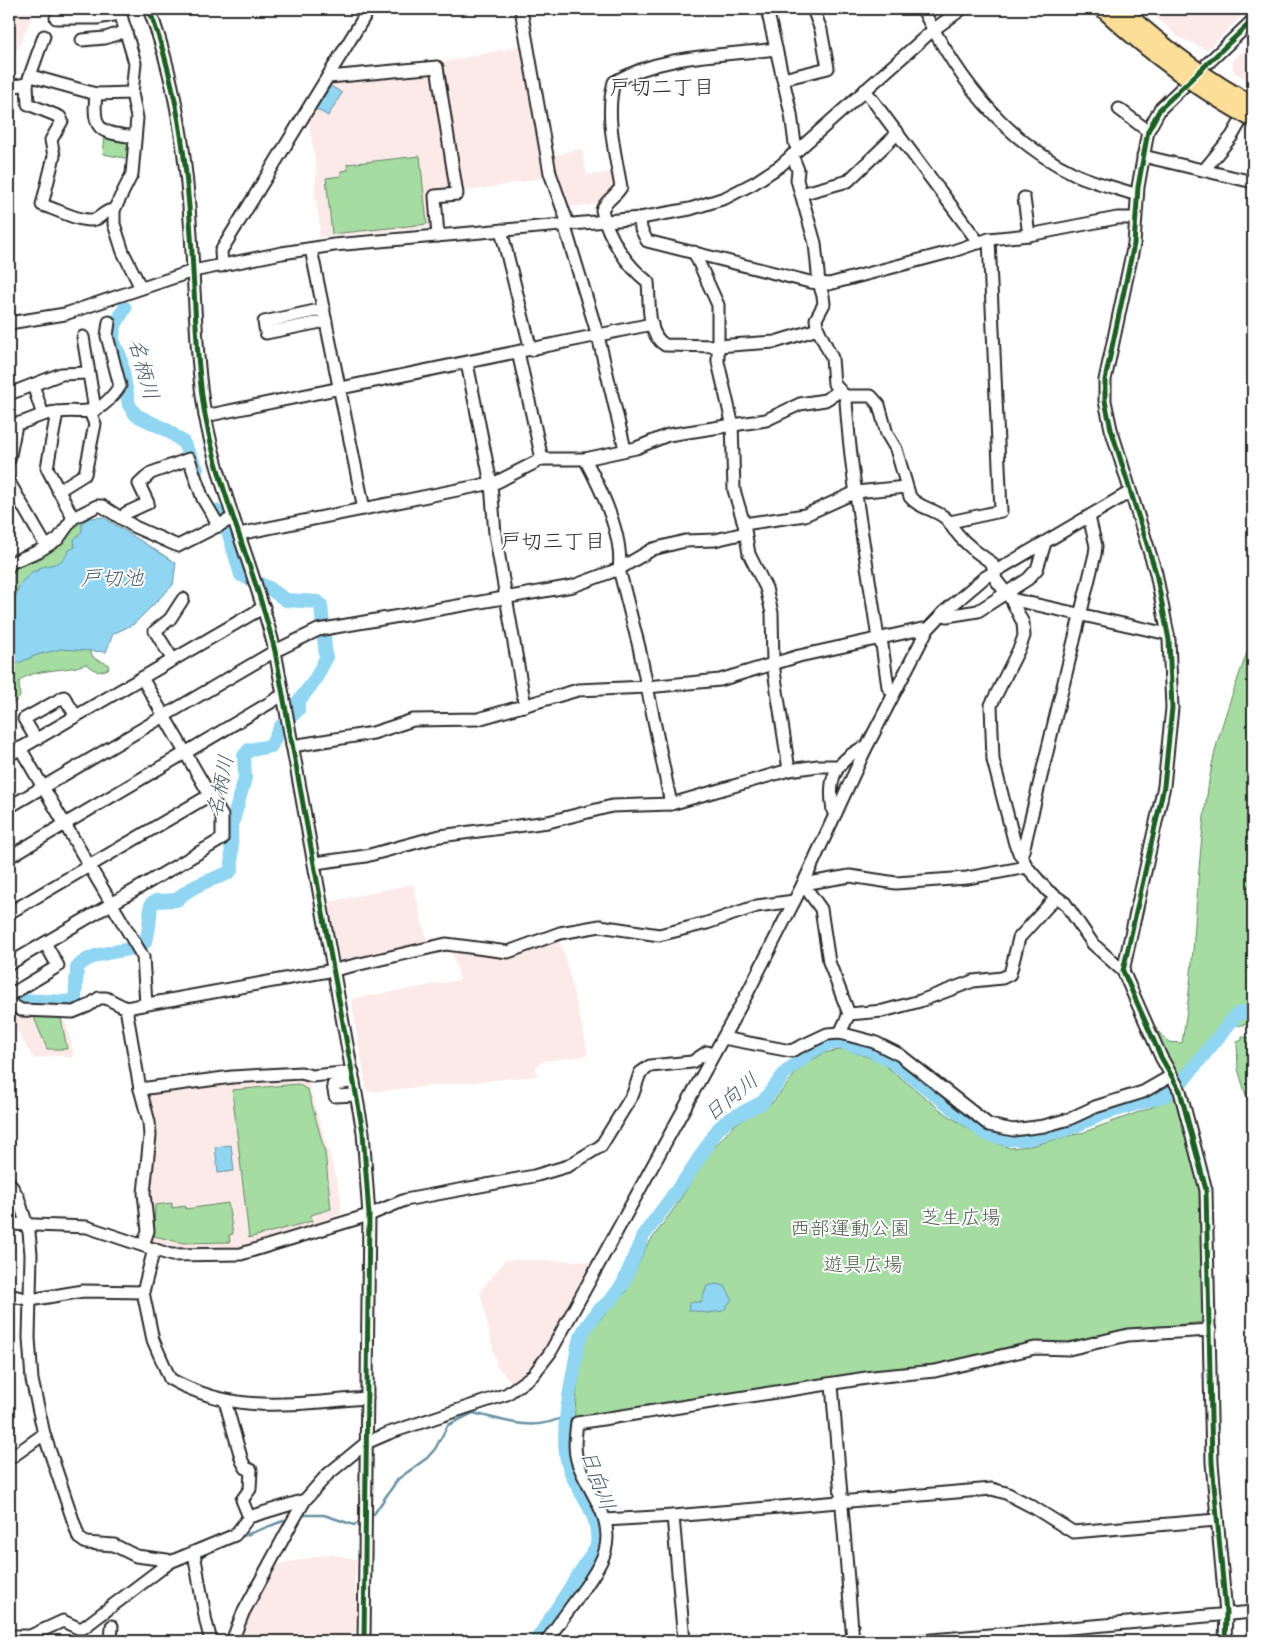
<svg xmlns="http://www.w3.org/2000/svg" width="1262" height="1650" viewBox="0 0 1262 1650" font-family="Caveat,'Klee One',sans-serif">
	<rect width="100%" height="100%" fill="#fff"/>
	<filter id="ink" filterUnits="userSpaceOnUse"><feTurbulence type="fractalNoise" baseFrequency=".02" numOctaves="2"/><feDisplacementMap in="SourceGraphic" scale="10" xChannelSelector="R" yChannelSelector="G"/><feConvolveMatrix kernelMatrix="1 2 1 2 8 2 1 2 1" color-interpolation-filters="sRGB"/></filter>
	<g filter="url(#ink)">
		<!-- built -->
		<g fill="#fceae8">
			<path d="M9,9H39L37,13H33L18,49L9,59V66Z"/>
			<path d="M1147,9H1249L1207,50L1178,37Z"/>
			<path d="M1253,42V83L1234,72L1232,61Z"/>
			<path d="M521,46L543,178L469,191L459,190L439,63Z"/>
			<path d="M433,73L449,189L428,192L431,227L318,238L320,226L314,191L317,172L308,118L329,83Z"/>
			<path d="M578,149L582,150L587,175L614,172L617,187L600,204L567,207L552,156Z"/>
			<path d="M413,884L428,944L341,965L329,902Z"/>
			<path d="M557,938L563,949L588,1052L585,1056L543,1061L536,1067L537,1076L367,1092L351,999L460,980L451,949L508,957L521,955Z"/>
			<path d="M9,1007L58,1014L67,1025L74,1056L70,1058L56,1055L34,1059L16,1029L9,1028Z"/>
			<path d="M299,1077L308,1082L329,1151L341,1197V1214L297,1231L253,1243L236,1250H177L151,1241L153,1227L151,1195L156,1134L154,1114L148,1097L150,1093Z"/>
			<path d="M505,1260L591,1261L541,1354L513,1383L497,1367L480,1292Z"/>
			<path d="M329,1554L356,1559L354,1587L356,1589L355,1641H236L249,1611L275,1565Z"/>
		</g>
		<!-- green -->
		<g fill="#a4dca1" stroke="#688466">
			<path d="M105,135L131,138L129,159L103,154Z"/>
			<path d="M420,156L427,224L332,234L326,178L341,176V171L348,170L347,164Z"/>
			<path d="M77,520L85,528C73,559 42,577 17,598L9,602V572L11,569Z"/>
			<path d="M1253,635V1002C1244,1011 1229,1011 1222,1024C1210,1043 1198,1062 1181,1076L1174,1067L1169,1066L1155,1028L1168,1042L1182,1043C1197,956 1195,867 1209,781C1217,730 1237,683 1253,635Z"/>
			<path d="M58,648L88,649L95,659L108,664L109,669L98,672L86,664C68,672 30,668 19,682L20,697L9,707V664Z"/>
			<path d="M1253,1012V1024L1232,1026L1240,1016Z"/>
			<path d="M33,1015L61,1018L67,1049H47Z"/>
			<path d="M1242,1037L1253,1038V1119L1238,1069L1237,1042L1242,1040Z"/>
			<path d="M844,1049L880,1061L942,1111L982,1138L1010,1148L1030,1146L1084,1132L1150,1108L1173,1096L1178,1106L1199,1187L1203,1322L1121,1331L1066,1345L932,1368L574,1420L580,1360L584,1341L589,1331L626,1292L646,1247L675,1207L710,1152L734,1125L772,1103L796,1073L808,1062L824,1053Z"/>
			<path d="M298,1084L308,1090L325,1152L331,1209L311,1215L312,1221L249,1238L232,1090Z"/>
			<path d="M172,1203V1208L185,1206L186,1209L228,1203L233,1234L229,1235L230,1242L183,1243L154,1236L155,1205Z"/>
		</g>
		<!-- water -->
		<g fill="#90d5f2" stroke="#6891a2">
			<path d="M331,86L342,93L328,116L316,109Z"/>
			<path d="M103,517L176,563L173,585L134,624L113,634L106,652L61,649L37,655L9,667V599L16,596L19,585L33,571H38L39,568C51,564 64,565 68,551L75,547L74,540L82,531V523L89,518Z"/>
			<path d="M231,1145L234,1171L218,1173L215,1147Z"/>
			<path d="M716,1284L725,1286L732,1299L723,1311L707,1313L688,1310L690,1302H701L707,1286Z"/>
		</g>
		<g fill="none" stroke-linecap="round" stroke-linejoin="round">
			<!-- stream -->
			<g stroke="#6891a2" stroke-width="2.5">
				<path d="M301,1515H324L354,1525L363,1520"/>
				<path d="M370,1516L374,1514L398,1479L427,1458L435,1449L448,1425L473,1413C508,1421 533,1433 568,1415"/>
				<path d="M238,1538L291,1518"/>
				<path d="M198,1559L210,1551"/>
				<path d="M174,1566L193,1561"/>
				<path d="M86,1632L112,1613"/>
			</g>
			<!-- river -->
			<g stroke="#90d5f2" stroke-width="14">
				<path d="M125,308L114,327L113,340L120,356L129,405L136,415L167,430L183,442L197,469"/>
				<path d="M9,1000L75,1002L77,968C94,946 141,955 146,940C150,929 150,916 151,904L156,901L177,900C191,885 210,881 228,873L232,869L231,828L245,778L244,756L249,750L271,746L281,726L298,710V702L315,680L326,658L321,605L318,602L286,600L269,588L241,575L228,531L216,511"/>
				<path d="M536,1641L597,1546C601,1510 576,1494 568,1464C559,1430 573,1380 578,1345L584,1330L597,1312L612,1299L623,1284L643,1236L686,1178L718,1129L728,1120L763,1102L785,1073L812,1051L827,1044L841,1042L870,1050L892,1061L986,1134L1006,1139H1027L1065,1130L1102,1114L1166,1095L1185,1078L1237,1014L1253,1010"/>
			</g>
			<defs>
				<g id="minor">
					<path d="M119,9L135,63L132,93L137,118L132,174L114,210V224L123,252L141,288"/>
					<path d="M149,9C181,92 189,183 193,272C196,320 197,368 205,415C220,496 256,571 275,651L363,1132L369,1215L364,1641"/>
					<path d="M521,9L550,173L568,224"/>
					<path d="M767,9L791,114L795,144L799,149"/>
					<path d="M923,9C929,23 937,36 945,49C977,102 1018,147 1075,174C1094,183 1117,188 1137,195"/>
					<path d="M56,18H97L119,14"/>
					<path d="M44,36L27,84L28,104L60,117L62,121L51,140L54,156L42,205C57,209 82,224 96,219C103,216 105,210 114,210"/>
					<path d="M82,40L105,38L126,31"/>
					<path d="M776,49C721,56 663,54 614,82C605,115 615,153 621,187C616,196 606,200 602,210C608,237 626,265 648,282C650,302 646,334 665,345L717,346L775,342L818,329"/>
					<path d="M31,76L96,94L132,93"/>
					<path d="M329,77L437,67L457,194L435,196L438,236"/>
					<path d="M783,79L828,68L821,30L813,9"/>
					<path d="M9,87L27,84"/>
					<path d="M865,90L979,243"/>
					<path d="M96,94C92,133 101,132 135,137"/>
					<path d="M1119,109L1148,131"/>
					<path d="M792,155L798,170L797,180L815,243L819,283L823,296L824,304L816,319L817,327L832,358L834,384L845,396L846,401C851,480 867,560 878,639L882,645L888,687L893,693"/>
					<path d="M1143,156L1253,182"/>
					<path d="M1204,170L1232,136L1243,117"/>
					<path d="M801,194L848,181L898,133"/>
					<path d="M1024,198L1029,235"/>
					<path d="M640,218L641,229L647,241L810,282L829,284L950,252L989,239L1029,235L1117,218H1134"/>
					<path d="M564,224L598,336L625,449"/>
					<path d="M501,230L531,350"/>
					<path d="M311,249L364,509"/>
					<path d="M694,252L718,305V362L732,422L734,490L744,524L749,554L766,588L772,613L773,664L789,770"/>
					<path d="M222,266L221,251L369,9"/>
					<path d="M324,309L264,322L266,333L326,321"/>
					<path d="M9,323L65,314L193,271L282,253L334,245L640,218L690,209L725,198L754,183L780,166L933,30L962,9"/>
					<path d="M83,337L95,410"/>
					<path d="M518,352L542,459"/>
					<path d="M467,363L491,484L495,534L525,706"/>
					<path d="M33,385L43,415"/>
					<path d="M9,394L61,374L87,373"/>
					<path d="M845,396H871L879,405L887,434L896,449L910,497C919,508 932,508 944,517C950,521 951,527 956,532C966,545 979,554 992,563L996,580L1011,599L1023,623L1024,636L1020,647L991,705L993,760L1015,844L1027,867L1048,891L1065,903L1093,944L1123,971"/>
					<path d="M57,412L47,468L73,518"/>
					<path d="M205,416L652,324"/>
					<path d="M9,424C24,425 32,417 46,414C83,405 93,425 120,386L107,336L109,322"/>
					<path d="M585,459C600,487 624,536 619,569L639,647L671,804"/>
					<path d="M9,460L16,425"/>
					<path d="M9,482L46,546"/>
					<path d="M58,491L85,474L95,424L90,412"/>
					<path d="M126,513L148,503L139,484L151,473L189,459L203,499L219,526"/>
					<path d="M950,522L1001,511L989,239"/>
					<path d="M744,524L805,515L856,492L906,487"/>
					<path d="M239,534L497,482L542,459H585L636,448L668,435L766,420L800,404L825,400L835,394L838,389"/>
					<path d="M9,567L10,563L39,551L58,539L73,518L97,506H102L135,527L178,546L233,518"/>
					<path d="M1011,599L1168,634"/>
					<path d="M943,613L947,616L978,611L1028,579L1037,569L1045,543"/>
					<path d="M173,660L155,631L170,619L183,599"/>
					<path d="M36,739L24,719L64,697L76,716"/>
					<path d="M292,746L373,733L413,720L478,719L578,690L647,687L720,680L799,656L922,629L927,630"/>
					<path d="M20,748L143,957L146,1004"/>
					<path d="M9,755L264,607"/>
					<path d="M9,807L275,651L318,630L573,586L619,569L653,549L685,541L715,540L745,533"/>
					<path d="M836,813L833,811C828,781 833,764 860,749L865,750"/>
					<path d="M1019,853L1023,851L1095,554L1096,546L1089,517"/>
					<path d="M9,857L283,695"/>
					<path d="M315,863L366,856L440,836L548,822L612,806L671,804L789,770L818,766H838"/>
					<path d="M803,884L850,876L896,883L967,878L1027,867"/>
					<path d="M803,884L821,909L829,962L849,1014L840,1033"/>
					<path d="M9,913L210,795"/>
					<path d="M9,964L222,839V816L142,678"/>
					<path d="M9,991V1003L21,1010L73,1012L88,1006L99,998H106L126,1008L334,970L446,944L508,952L560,933L600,926L659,935L707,923L757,906L794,901"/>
					<path d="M9,991L15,992L58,966L45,943"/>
					<path d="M126,1008L140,1089L149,1122L150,1136L144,1193L148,1231L143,1245"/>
					<path d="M849,1014L883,1011L920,1001L973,981L1002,978L1010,974L1019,938L1056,897"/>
					<path d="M723,1038L791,1051L827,1034L840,1033L874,1042L900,1055L989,1125L1013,1130L1044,1126L1069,1119L1095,1107L1143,1092L1171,1076"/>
					<path d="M354,1081L333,1085L335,1096L356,1095"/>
					<path d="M140,1089L232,1077L301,1073L312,1076L353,1072"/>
					<path d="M9,1182L18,1197L29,1232L31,1254L29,1338L32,1380L44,1434L79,1538L86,1543L114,1545L136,1556L167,1560L170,1562L235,1535L249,1517L305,1500"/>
					<path d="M9,1224L87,1227L171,1255L241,1254L369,1215L405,1200L534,1176L568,1166L601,1146L633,1094L640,1073L650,1066L692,1062L707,1052L713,1055"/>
					<path d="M154,1249L143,1292L153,1340L170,1379C237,1416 295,1403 367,1398"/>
					<path d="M9,1295L30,1300L83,1291L143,1292"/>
					<path d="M832,1385L853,1641"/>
					<path d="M225,1401L242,1461L246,1468L251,1470L250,1489L242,1500L249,1517"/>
					<path d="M9,1459L44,1434"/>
					<path d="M605,1520L673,1516"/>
					<path d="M194,1553L206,1622L211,1641"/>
					<path d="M9,1636H30L63,1621L78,1628H83L170,1562"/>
					<path d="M111,1641L112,1626"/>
					<path d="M232,1641L243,1613L290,1526L305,1500L327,1475L366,1443L389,1433L507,1394L533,1375L550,1353L748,992L803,884L865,750L927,630L944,612L984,578L1130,492"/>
					<path d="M547,1641C561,1618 599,1574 605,1551C614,1519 591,1495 580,1468C573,1454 575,1438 577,1423L873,1377L935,1371L1035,1348L1069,1349L1128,1335L1210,1330"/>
					<path d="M684,1641L673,1516L992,1489L1006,1493L1033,1507L1073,1532L1217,1520"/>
					<path d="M920,1641L1253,1612"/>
					<path d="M1225,1641L1226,1613L1212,1463L1206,1190L1180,1091L1161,1057L1123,971L1164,786L1172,708L1169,640L1156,573L1111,429L1105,401V380L1134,244L1138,187L1148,131L1160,109L1253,20"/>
				</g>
			</defs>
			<!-- minor casing -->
			<use href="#minor" stroke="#2b2b2b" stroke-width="15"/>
			<!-- minor -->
			<use href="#minor" stroke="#fff" stroke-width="11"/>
			<defs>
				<g id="highway-bridge">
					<path d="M1103,9C1149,52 1197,89 1253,119"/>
					<path d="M1121,9C1162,46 1204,79 1253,105"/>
				</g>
			</defs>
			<!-- highway-bridge casing -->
			<use href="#highway-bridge" stroke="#2b2b2b" stroke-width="20" stroke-linecap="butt"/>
			<!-- highway-bridge -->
			<use href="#highway-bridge" stroke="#fcde96" stroke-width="16"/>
			<defs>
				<g id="cycleway">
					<path d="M149,9C181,92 189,183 193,272C196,320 197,368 205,415C220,496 256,571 275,651L363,1132L369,1215L364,1641"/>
					<path d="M1225,1641L1226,1613L1212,1463L1206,1190L1180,1091L1161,1057L1123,971L1164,786L1172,708L1169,640L1156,573L1111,429L1105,401V380L1134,244L1138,187L1148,131L1160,109L1253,20"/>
				</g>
			</defs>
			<!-- cycleway casing -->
			<use href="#cycleway" stroke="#fff" stroke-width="8"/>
			<!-- cycleway -->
			<use href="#cycleway" stroke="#1b5e20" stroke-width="5"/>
		</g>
	</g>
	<g text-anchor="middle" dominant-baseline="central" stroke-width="4" stroke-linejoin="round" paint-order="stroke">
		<!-- park labels -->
		<g font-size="20" fill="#4f604e" stroke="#fff">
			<text x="961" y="1217">芝生広場</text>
			<text x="850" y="1228">西部運動公園</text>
			<text x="863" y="1264">遊具広場</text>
		</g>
		<!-- neighbourhood labels -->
		<g font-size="21" fill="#2b2b2b" stroke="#fff">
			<text x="662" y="87">戸切二丁目</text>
			<text x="553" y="541">戸切三丁目</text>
		</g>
		<!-- water labels -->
		<g font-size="21" font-style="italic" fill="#495e67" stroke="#fff">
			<text transform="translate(144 369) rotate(75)">名柄川</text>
			<text x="112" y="578">戸切池</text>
			<text transform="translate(220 786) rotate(-78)">名柄川</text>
			<text transform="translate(731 1097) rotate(-39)">日向川</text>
			<text transform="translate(598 1480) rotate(70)">日向川</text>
		</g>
	</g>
	<!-- margin -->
	<rect width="1262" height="1650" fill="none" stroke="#fff" stroke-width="30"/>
	<rect x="15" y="15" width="1232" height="1620" fill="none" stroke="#2b2b2b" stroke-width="2" filter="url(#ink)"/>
</svg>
